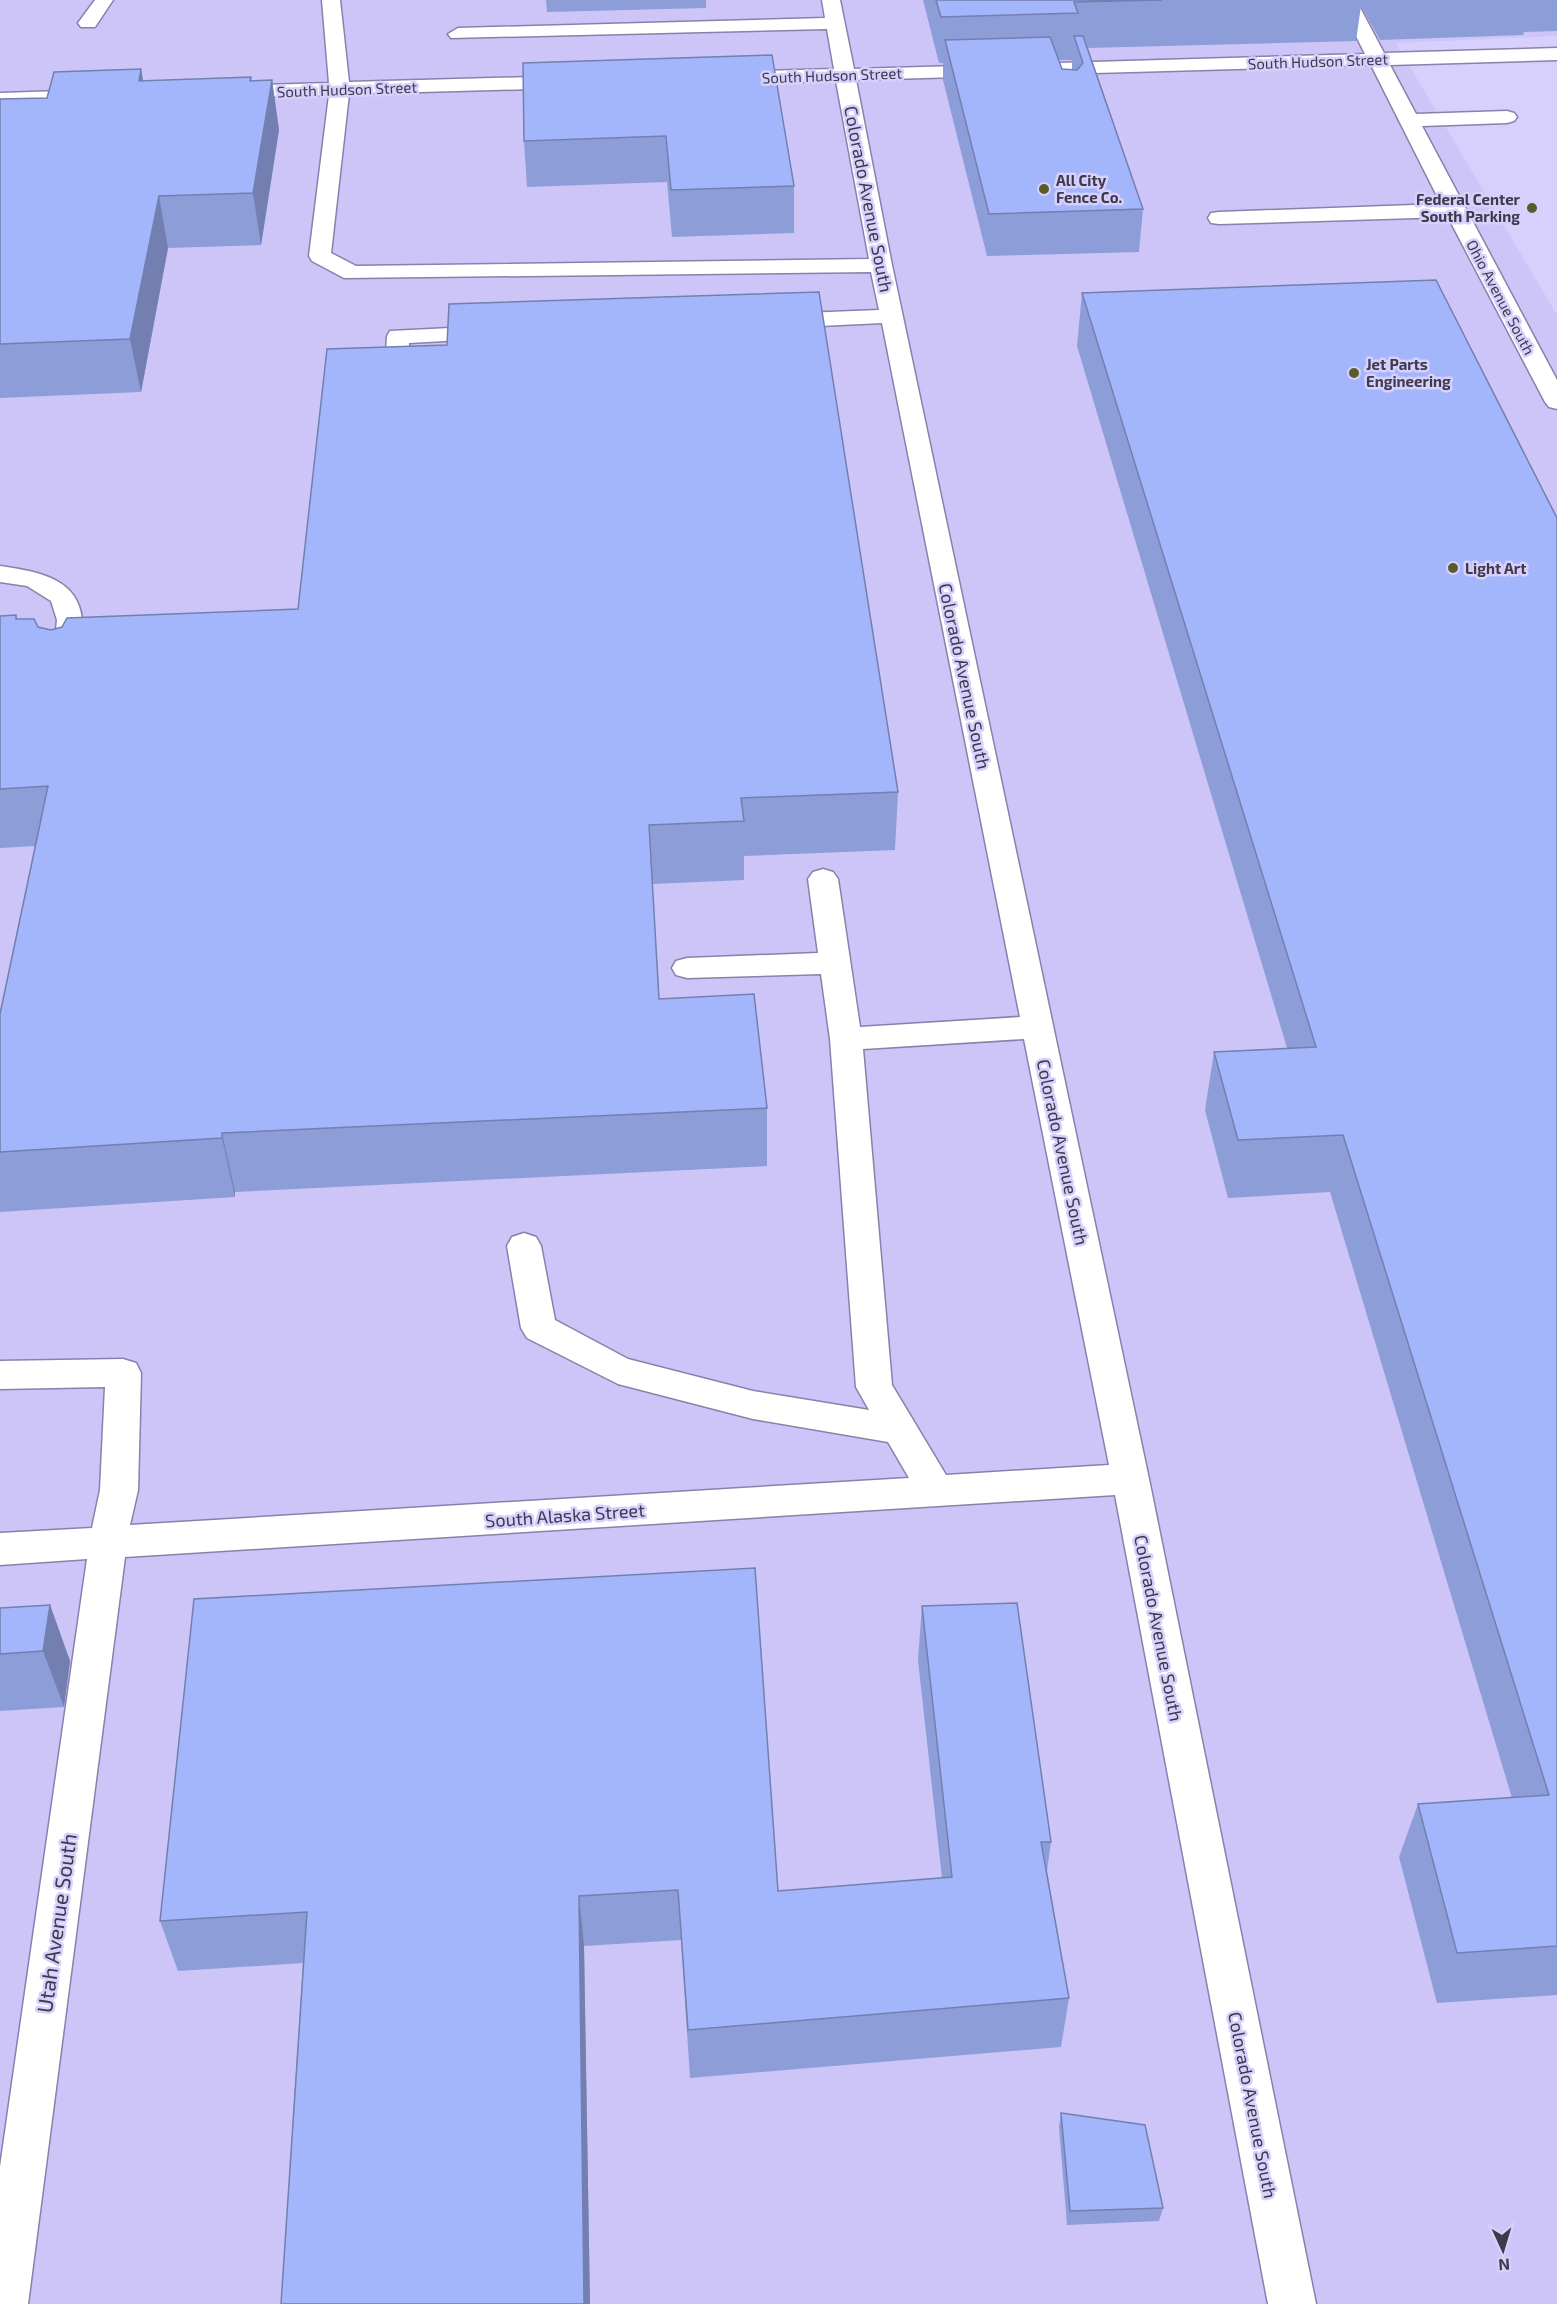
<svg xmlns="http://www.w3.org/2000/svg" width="1557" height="2304" viewBox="0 0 1557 2304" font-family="'Exo 2',sans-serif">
	<rect width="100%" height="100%" fill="#d7d0fc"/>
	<!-- built -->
	<path fill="#cdc5f8" d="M0,0H1557V36L1396,43L1557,315V2304H0Z"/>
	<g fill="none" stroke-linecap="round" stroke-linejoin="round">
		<defs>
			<g id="minor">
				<path d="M95,0H113L95,27H81L78,23Z"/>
				<path d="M322,0H340L349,82L569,76L576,78L579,82L576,86L569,88L349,94L331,253L356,266L869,259L836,81L731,84L724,82L721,78L724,74L731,72L834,69L827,29L451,38L448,34L458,28L825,18L822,0H840L854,69L1365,54L1338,0H1356L1384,53L1557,48V60L1390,65L1416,114L1507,111L1514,113L1517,117L1514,121L1507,123L1422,126L1557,380V409L1549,407L1545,402L1448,217L1219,224L1211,223L1208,218L1211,213L1219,212L1441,204L1371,65L856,80L892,265L1149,1479L1316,2304H1268L1115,1495L125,1557L28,2304H0V2167L87,1559L0,1565V1533L92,1528L100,1490L105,1387L0,1389V1361L123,1359L136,1363L141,1373L138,1490L130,1525L909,1478L888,1442L753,1419L618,1384L527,1338L521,1328L507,1246L512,1237L524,1233L536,1237L541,1246L555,1320L628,1359L753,1391L869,1410L856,1387L830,1039L821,974L687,978L676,975L672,968L676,961L687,958L818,953L808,879L813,872L823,869L833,872L838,879L860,1027L1020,1017L882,323L779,328L771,326L768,321L771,316L779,314L879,310L871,272L344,278L312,261L309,256L329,95L227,98L220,96L217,92L220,88L227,86L329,83ZM1024,1039L1109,1465L946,1475L892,1385L863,1049Z"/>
				<path d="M92,90L99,92L102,96L99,100L0,105V93Z"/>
				<path d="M491,326L499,328L502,333L499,338L409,343L408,381L404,386H388L384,381L387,336L390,331Z"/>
				<path d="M0,566C42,572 87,580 82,634C81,645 82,657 76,666L66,668L56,666L53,660L57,620L51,601L27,586L0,582Z"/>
			</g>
		</defs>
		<!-- minor casing -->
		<use href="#minor" stroke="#8881aa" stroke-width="3"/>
		<!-- minor -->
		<use href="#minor" fill="#fff" fill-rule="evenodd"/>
	</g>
	<!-- wall -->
	<g fill="#8d9dd8" fill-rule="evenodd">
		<path d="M546,0H706V8L547,12Z"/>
		<path d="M923,0H1557V31L1524,32L1523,35L1380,40L1361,6L1356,41L1088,48L1143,209L1139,252L987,256L943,80V63H939ZM1059,60H1072V70L1062,69Z"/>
		<path d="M523,63L794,186V233L672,237L667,182L527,187L524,141Z"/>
		<path d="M141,69L143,81L251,77L252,81L272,80L279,130L261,245L168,248L141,392L0,398V99L47,98Z"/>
		<path d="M1082,293L1557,518V1995L1437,2003L1399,1857L1418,1804L1512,1798L1330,1192L1228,1198L1205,1110L1214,1052L1287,1048L1077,346Z"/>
		<path d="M16,615L17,619L38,627L51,630L898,792L895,850L744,856V880L652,884L659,999L767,1108V1166L235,1192V1197L0,1212V1014L35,846L0,848V616Z"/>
		<path d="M194,1599L778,1891L942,1878L918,1660L922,1606L1051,1842L1047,1871L1069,1998L1061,2047L690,2078L681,1940L584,1946L590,2304H281L303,1963L178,1971L160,1921Z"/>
		<path d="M50,1605L70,1661L64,1707L0,1711V1608Z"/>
		<path d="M1061,2113L1163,2208L1159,2221L1067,2225L1059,2127Z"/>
	</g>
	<!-- shaded-wall -->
	<g fill="#737fb0">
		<path d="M141,69L150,119L139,81Z"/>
		<path d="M272,80L279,130L261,245L253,193Z"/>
		<path d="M159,196L168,248L141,392L130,339Z"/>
		<path d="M222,1133L235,1192V1197L222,1138Z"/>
		<path d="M50,1605L70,1661L64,1707L43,1651Z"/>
		<path d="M579,1896L584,1946L590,2304H584Z"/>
	</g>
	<!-- building -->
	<g fill="#a4b6fb" stroke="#737fb0" stroke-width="1.5">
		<path d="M936,0H1162L1074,2L1078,13L941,17Z"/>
		<path d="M1074,36H1083L1143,209L989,214L945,40L1050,37L1062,69L1077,70L1083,63Z"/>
		<path d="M772,55L794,186L671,190L666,136L524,141L523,63Z"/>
		<path d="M141,69L139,81L251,77L250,81L272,80L253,193L159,196L130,339L0,344V99L47,98L54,72Z"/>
		<path d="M1436,280L1557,518V1946L1457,1953L1418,1804L1549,1795L1343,1135L1238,1140L1214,1052L1316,1047L1082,293Z"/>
		<path d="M819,292L898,792L741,798L744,821L649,825L659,999L754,994L767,1108L222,1133V1138L0,1152V1014L48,786L0,789V616L16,615V619H34L38,627L51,630L62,627L67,618L298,609L327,349L447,345L449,304Z"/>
		<path d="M755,1568L778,1891L952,1877L922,1606L1017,1603L1051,1842H1041L1069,1998L688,2030L678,1890L579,1896L584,2304H281L307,1912L160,1921L194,1599Z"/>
		<path d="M50,1605L43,1651L0,1654V1608Z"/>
		<path d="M1061,2113L1145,2125L1163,2208L1070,2211Z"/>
	</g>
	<!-- markers -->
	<g fill="#595c2a" stroke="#d7d0fc" stroke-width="2">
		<circle cx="1044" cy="189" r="6"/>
		<circle cx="1532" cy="208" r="6"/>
		<circle cx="1354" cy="373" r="6"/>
		<circle cx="1453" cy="568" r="6"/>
	</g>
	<g text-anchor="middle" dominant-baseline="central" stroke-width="5" stroke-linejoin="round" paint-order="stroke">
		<!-- far-street labels -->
		<g font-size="15" fill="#3d3a4c" stroke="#d7d0fc">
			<text transform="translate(1318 61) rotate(-2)">South Hudson Street</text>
			<text transform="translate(832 75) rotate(-2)">South Hudson Street</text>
			<text transform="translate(347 89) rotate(-2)">South Hudson Street</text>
			<text transform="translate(1501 297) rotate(62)">Ohio Avenue South</text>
		</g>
		<!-- far-poi labels -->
		<g font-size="15" font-weight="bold" fill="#3d3a4c" stroke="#d7d0fc" text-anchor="start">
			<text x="1056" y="180">All City<tspan x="1056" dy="17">Fence Co.</tspan></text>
			<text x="1520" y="199" text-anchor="end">Federal Center<tspan x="1520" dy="17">South Parking</tspan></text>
			<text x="1366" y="364">Jet Parts<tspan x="1366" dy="17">Engineering</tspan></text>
			<text x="1465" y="568">Light Art</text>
		</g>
		<!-- street labels -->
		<g font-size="18" fill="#3d3a4c" stroke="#d7d0fc">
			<text transform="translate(869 199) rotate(79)">Colorado Avenue South</text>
			<text transform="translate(965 676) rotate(78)">Colorado Avenue South</text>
			<text transform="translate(1063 1152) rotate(78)">Colorado Avenue South</text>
			<text transform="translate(565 1515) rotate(-4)">South Alaska Street</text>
			<text transform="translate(1159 1628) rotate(79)">Colorado Avenue South</text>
			<text transform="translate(1253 2105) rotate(79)">Colorado Avenue South</text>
		</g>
		<!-- near-street labels -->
		<g font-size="21" fill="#3d3a4c" stroke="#d7d0fc">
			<text transform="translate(56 1923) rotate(-82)">Utah Avenue South</text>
		</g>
	</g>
	<!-- north arrow -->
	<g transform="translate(1503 2250) rotate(176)" stroke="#d7d0fc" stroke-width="4.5" paint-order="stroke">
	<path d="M0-4.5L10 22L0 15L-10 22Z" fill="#3d3a4c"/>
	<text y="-9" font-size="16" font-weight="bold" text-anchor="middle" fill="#3d3a4c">N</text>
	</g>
</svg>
